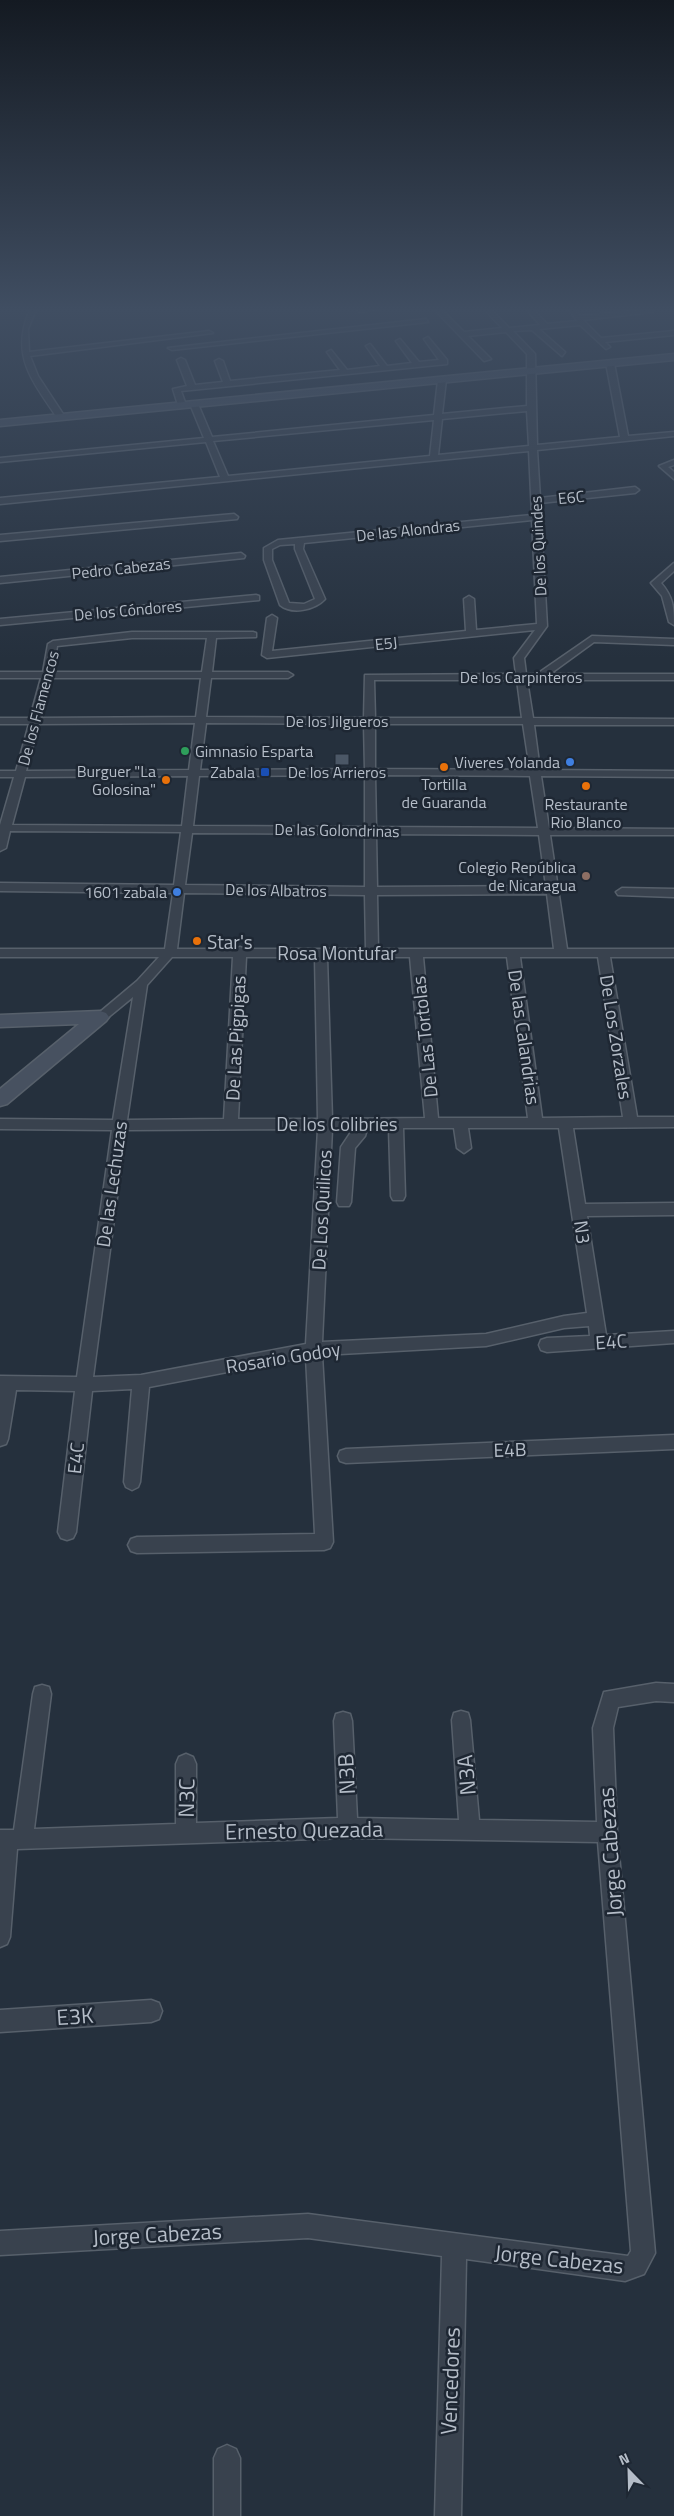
<svg xmlns="http://www.w3.org/2000/svg" width="674" height="2516" viewBox="0 0 674 2516" font-family="'Titillium Web',sans-serif">
	<rect width="100%" height="100%" fill="#25303d"/>
	<!-- building -->
	<rect fill="#4b5766" stroke="#202935" x="335" y="754" width="14" height="11"/>
	<g fill="none" stroke-linecap="round" stroke-linejoin="round">
		<defs>
			<g id="street">
				<path d="M31,307H37L28,329L29,352L209,331L213,333L30,356L38,376L65,417L61,419H58C32,380 9,355 31,307Z"/>
				<path d="M369,307H389L360,312L357,310Z"/>
				<path d="M432,307H439L464,332L502,328L482,307H489L509,328L540,325L524,307H531L547,324L577,321L568,307H574L580,316L651,309L653,312L583,320L601,338L674,331V335L605,342L610,347L606,349L580,325L539,329L565,352L562,356L532,330L513,331L535,354L537,445L620,437L606,363L610,361L614,363L628,436L674,432V436L537,450L540,498L635,487L639,490L635,493L540,503L547,626L524,658L526,674H537L592,636L674,639V645L594,642L550,674H674V680H527L533,718L674,719V725H534L540,770L674,771V777L541,776L549,828L674,829V835H550L567,949H674V957H610L637,1117H674V1127L573,1128L585,1204L674,1203V1215L587,1216L606,1335L674,1331V1343L547,1352L541,1350L539,1345L541,1340L547,1338L590,1336L589,1326L564,1328L486,1346L322,1355L333,1542L330,1548L324,1550L137,1553L131,1551L128,1545L131,1539L137,1537L315,1534L306,1357L149,1387L140,1482L138,1487L132,1490L126,1487L124,1482L132,1389L92,1391L76,1532L73,1538L67,1540L61,1538L58,1532L75,1391L16,1390L8,1439L6,1444L0,1446V1376L77,1377L112,1130L0,1129V1119L113,1120L133,997L105,1020H95L94,1017L137,981L159,957H0V949H165L173,893L0,891V883L174,885L181,832L10,831L6,848L0,851V825L14,777H0V771H16L29,724H0V718H30L41,678H0V672H43L48,644L53,641L132,632H253L256,633V637L216,638L212,672H288L293,675L288,678H211L206,717L364,718L365,675L516,674L514,658L535,630L267,658L262,655L267,618L272,615L277,618L272,651L466,631L464,599L469,596L474,599L476,630L537,624L532,520L304,543L303,549L325,599C315,610 292,615 280,605L264,560V548L278,540L532,515L529,451L0,504V498L220,477L206,442L0,462V458L204,438L190,404L194,402L198,404L212,437L434,415L438,380L442,378L446,380L442,414L527,406V354L506,332L468,336L491,359L484,361ZM527,411L529,446L438,455L442,419ZM434,420L430,456L228,476L213,441ZM295,544V549L315,599L304,604L289,603L272,560V549L280,545ZM132,638H207L202,672H53L57,646ZM51,678H201L196,717L41,718ZM374,680H517L522,718H375ZM195,723L189,770L26,771L39,724ZM206,723L364,724L365,769L200,770ZM375,724H523L530,770L375,769ZM365,775V827L193,826L199,776ZM375,775L530,776L538,828L376,827ZM188,776L182,826L12,825L25,777ZM192,833L365,834V887L185,885ZM376,834L539,835L546,886L377,887ZM184,893L365,895L366,949H245L240,947L235,949H177ZM547,894L554,949H378L377,895ZM172,957H233L224,1119L127,1120L147,985ZM246,957H315L318,1119H238ZM327,957H410L425,1118L332,1119ZM423,957H507L528,1118H438ZM520,957H598L623,1117L542,1118ZM403,1128H454L457,1148L464,1153L471,1148L468,1128H559L587,1313L564,1316L486,1334L322,1342L332,1129H353L341,1147L337,1202L339,1206H349L351,1202L355,1148L365,1136L367,1129H389L391,1196L393,1200H403L405,1196ZM318,1129L306,1344L141,1375L93,1377L126,1130Z"/>
				<path d="M426,319L428,322L172,350L168,348Z"/>
				<path d="M428,337L447,360V364L181,391L186,405L182,407L178,405L173,389L187,386L177,360L181,358L185,360L195,385L223,382L215,361L219,359L223,361L230,381L340,370L327,352L331,350L347,370L380,366L366,346L370,344L387,366L412,363L396,341L400,339L419,362L439,360L424,339Z"/>
				<path d="M674,460V465L668,467L674,472V479L659,466Z"/>
				<path d="M234,514L238,517L237,519L0,541V535Z"/>
				<path d="M241,553L245,556L244,558L0,583V577Z"/>
				<path d="M674,563V571L661,583C673,597 674,607 674,625L669,622L662,596L651,583Z"/>
				<path d="M256,595L259,596V600L0,625V619Z"/>
				<path d="M622,888L674,889V897L618,895L616,892Z"/>
				<path d="M674,1435V1449L346,1463L340,1461L338,1456L340,1451L346,1449Z"/>
				<path d="M656,1683L674,1684V1702L656,1701L618,1707L613,1728L617,1832L655,2253L644,2274L625,2281L466,2259L461,2516H435L442,2256L308,2238L0,2255V2231L308,2214L628,2256L631,2251L598,1842L348,1838L17,1849L10,1937L7,1944L0,1947V1830H14L33,1694L35,1687L42,1685L49,1687L51,1694L34,1829L176,1824V1764L179,1757L186,1754L193,1757L196,1764V1823L338,1818L334,1721L336,1714L343,1712L350,1714L352,1721L357,1818L459,1820L452,1720L454,1713L461,1711L468,1713L470,1720L479,1820L597,1822L593,1728L604,1692Z"/>
				<path d="M151,2000L159,2003L162,2011L159,2019L151,2022L0,2032V2010Z"/>
				<path d="M227,2445L236,2449L240,2458V2516H214V2458L218,2449Z"/>
			</g>
			<g id="secondary">
				<path d="M674,354V360L0,426V420Z"/>
				<path d="M100,1011L106,1013L109,1017L106,1021L7,1104L0,1106V1089L79,1024L0,1027V1015Z"/>
			</g>
		</defs>
		<!-- street casing -->
		<use href="#street" stroke="#57606b" stroke-width="3"/>
		<!-- secondary casing -->
		<use href="#secondary" stroke="#57606b" stroke-width="3"/>
		<!-- street -->
		<use href="#street" fill="#39424e" fill-rule="evenodd"/>
		<!-- secondary -->
		<use href="#secondary" fill="#475160" fill-rule="evenodd"/>
	</g>
	<!-- sky -->
	<linearGradient id="sky" x2="0" y2="1"><stop stop-color="#141a22"/><stop offset="0.47" stop-color="#404e62"/><stop offset="1" stop-color="#404e62" stop-opacity="0"/></linearGradient>
	<rect width="674" height="659" fill="url(#sky)"/>
	<!-- markers -->
	<circle fill="#2e9e5b" stroke="#1e2733" stroke-width="2" cx="185" cy="751" r="5"/>
	<g fill="#3f7fe0" stroke="#1e2733" stroke-width="2">
		<circle cx="570" cy="762" r="5"/>
		<circle cx="177" cy="892" r="5"/>
	</g>
	<g fill="#e8710a" stroke="#1e2733" stroke-width="2">
		<circle cx="444" cy="767" r="5"/>
		<circle cx="166" cy="780" r="5"/>
		<circle cx="586" cy="786" r="5"/>
		<circle cx="197" cy="941" r="5"/>
	</g>
	<rect fill="#1a4fb4" stroke="#1e2733" stroke-width="2" x="260" y="767" width="10" height="10" rx="2.5"/>
	<circle fill="#8d6e63" stroke="#1e2733" stroke-width="2" cx="586" cy="876" r="5"/>
	<g text-anchor="middle" dominant-baseline="central" stroke-width="5" stroke-linejoin="round" paint-order="stroke">
		<!-- far-street labels -->
		<g font-size="16" fill="#b5bdc8" stroke="#1e2733">
			<text transform="translate(571 497) rotate(-6)">E6C</text>
			<text transform="translate(408 530) rotate(-6)">De las Alondras</text>
			<text transform="translate(538 546) rotate(-93)">De los Quindes</text>
			<text transform="translate(121 568) rotate(-6)">Pedro Cabezas</text>
			<text transform="translate(128 610) rotate(-5)">De los Cóndores</text>
			<text transform="translate(386 643) rotate(-6)">E5J</text>
			<text x="521" y="677">De los Carpinteros</text>
			<text transform="translate(38 708) rotate(-75)">De los Flamencos</text>
			<text x="337" y="721">De los Jilgueros</text>
			<text x="337" y="772">De los Arrieros</text>
			<text transform="translate(337 830) rotate(1)">De las Golondrinas</text>
			<text transform="translate(276 890) rotate(1)">De los Albatros</text>
		</g>
		<!-- far-poi labels -->
		<g font-size="16" fill="#b5bdc8" stroke="#1e2733" text-anchor="end">
			<text x="195" y="751" text-anchor="start">Gimnasio Esparta</text>
			<text x="560" y="762">Viveres Yolanda</text>
			<text x="156" y="771">Burguer "La<tspan x="156" dy="18">Golosina"</tspan></text>
			<text x="255" y="772">Zabala</text>
			<text x="444" y="784" text-anchor="middle">Tortilla<tspan x="444" dy="18">de Guaranda</tspan></text>
			<text x="586" y="804" text-anchor="middle">Restaurante<tspan x="586" dy="18">Rio Blanco</tspan></text>
			<text x="576" y="867">Colegio República<tspan x="576" dy="18">de Nicaragua</tspan></text>
			<text x="167" y="892">1601 zabala</text>
		</g>
		<!-- poi labels -->
		<g font-size="19" fill="#b5bdc8" stroke="#1e2733" text-anchor="start">
			<text x="207" y="941">Star's</text>
		</g>
		<!-- street labels -->
		<g font-size="19" fill="#b5bdc8" stroke="#1e2733">
			<text x="337" y="952">Rosa Montufar</text>
			<text transform="translate(424 1037) rotate(-96)">De Las Tortolas</text>
			<text transform="translate(525 1037) rotate(82)">De las Calandrias</text>
			<text transform="translate(617 1037) rotate(81)">De Los Zorzales</text>
			<text transform="translate(235 1038) rotate(-87)">De Las Pigpigas</text>
			<text x="337" y="1123">De los Colibries</text>
			<text transform="translate(111 1184) rotate(-82)">De las Lechuzas</text>
			<text transform="translate(321 1210) rotate(-87)">De Los Quilicos</text>
			<text transform="translate(583 1232) rotate(82)">N3</text>
			<text transform="translate(611 1341) rotate(-4)">E4C</text>
			<text transform="translate(283 1357) rotate(-9)">Rosario Godoy</text>
			<text transform="translate(510 1449) rotate(-2)">E4B</text>
			<text transform="translate(75 1458) rotate(-84)">E4C</text>
		</g>
		<!-- near-street labels -->
		<g font-size="22" fill="#b5bdc8" stroke="#1e2733">
			<text transform="translate(346 1774) rotate(-93)">N3B</text>
			<text transform="translate(466 1775) rotate(-95)">N3A</text>
			<text transform="translate(186 1798) rotate(-89)">N3C</text>
			<text transform="translate(304 1830) rotate(-1)">Ernesto Quezada</text>
			<text transform="translate(610 1852) rotate(-94)">Jorge Cabezas</text>
			<text transform="translate(75 2016) rotate(-4)">E3K</text>
			<text transform="translate(157 2234) rotate(-3)">Jorge Cabezas</text>
			<text transform="translate(559 2259) rotate(6)">Jorge Cabezas</text>
			<text transform="translate(450 2381) rotate(-88)">Vencedores</text>
		</g>
	</g>
	<!-- north arrow -->
	<g transform="translate(629 2471) rotate(337)" stroke="#1e2733" stroke-width="4" paint-order="stroke">
	<path d="M0-4L9 19L0 12L-9 19Z" fill="#b5bdc8"/>
	<text y="-8" font-size="14" font-weight="bold" text-anchor="middle" fill="#b5bdc8">N</text>
	</g>
</svg>
